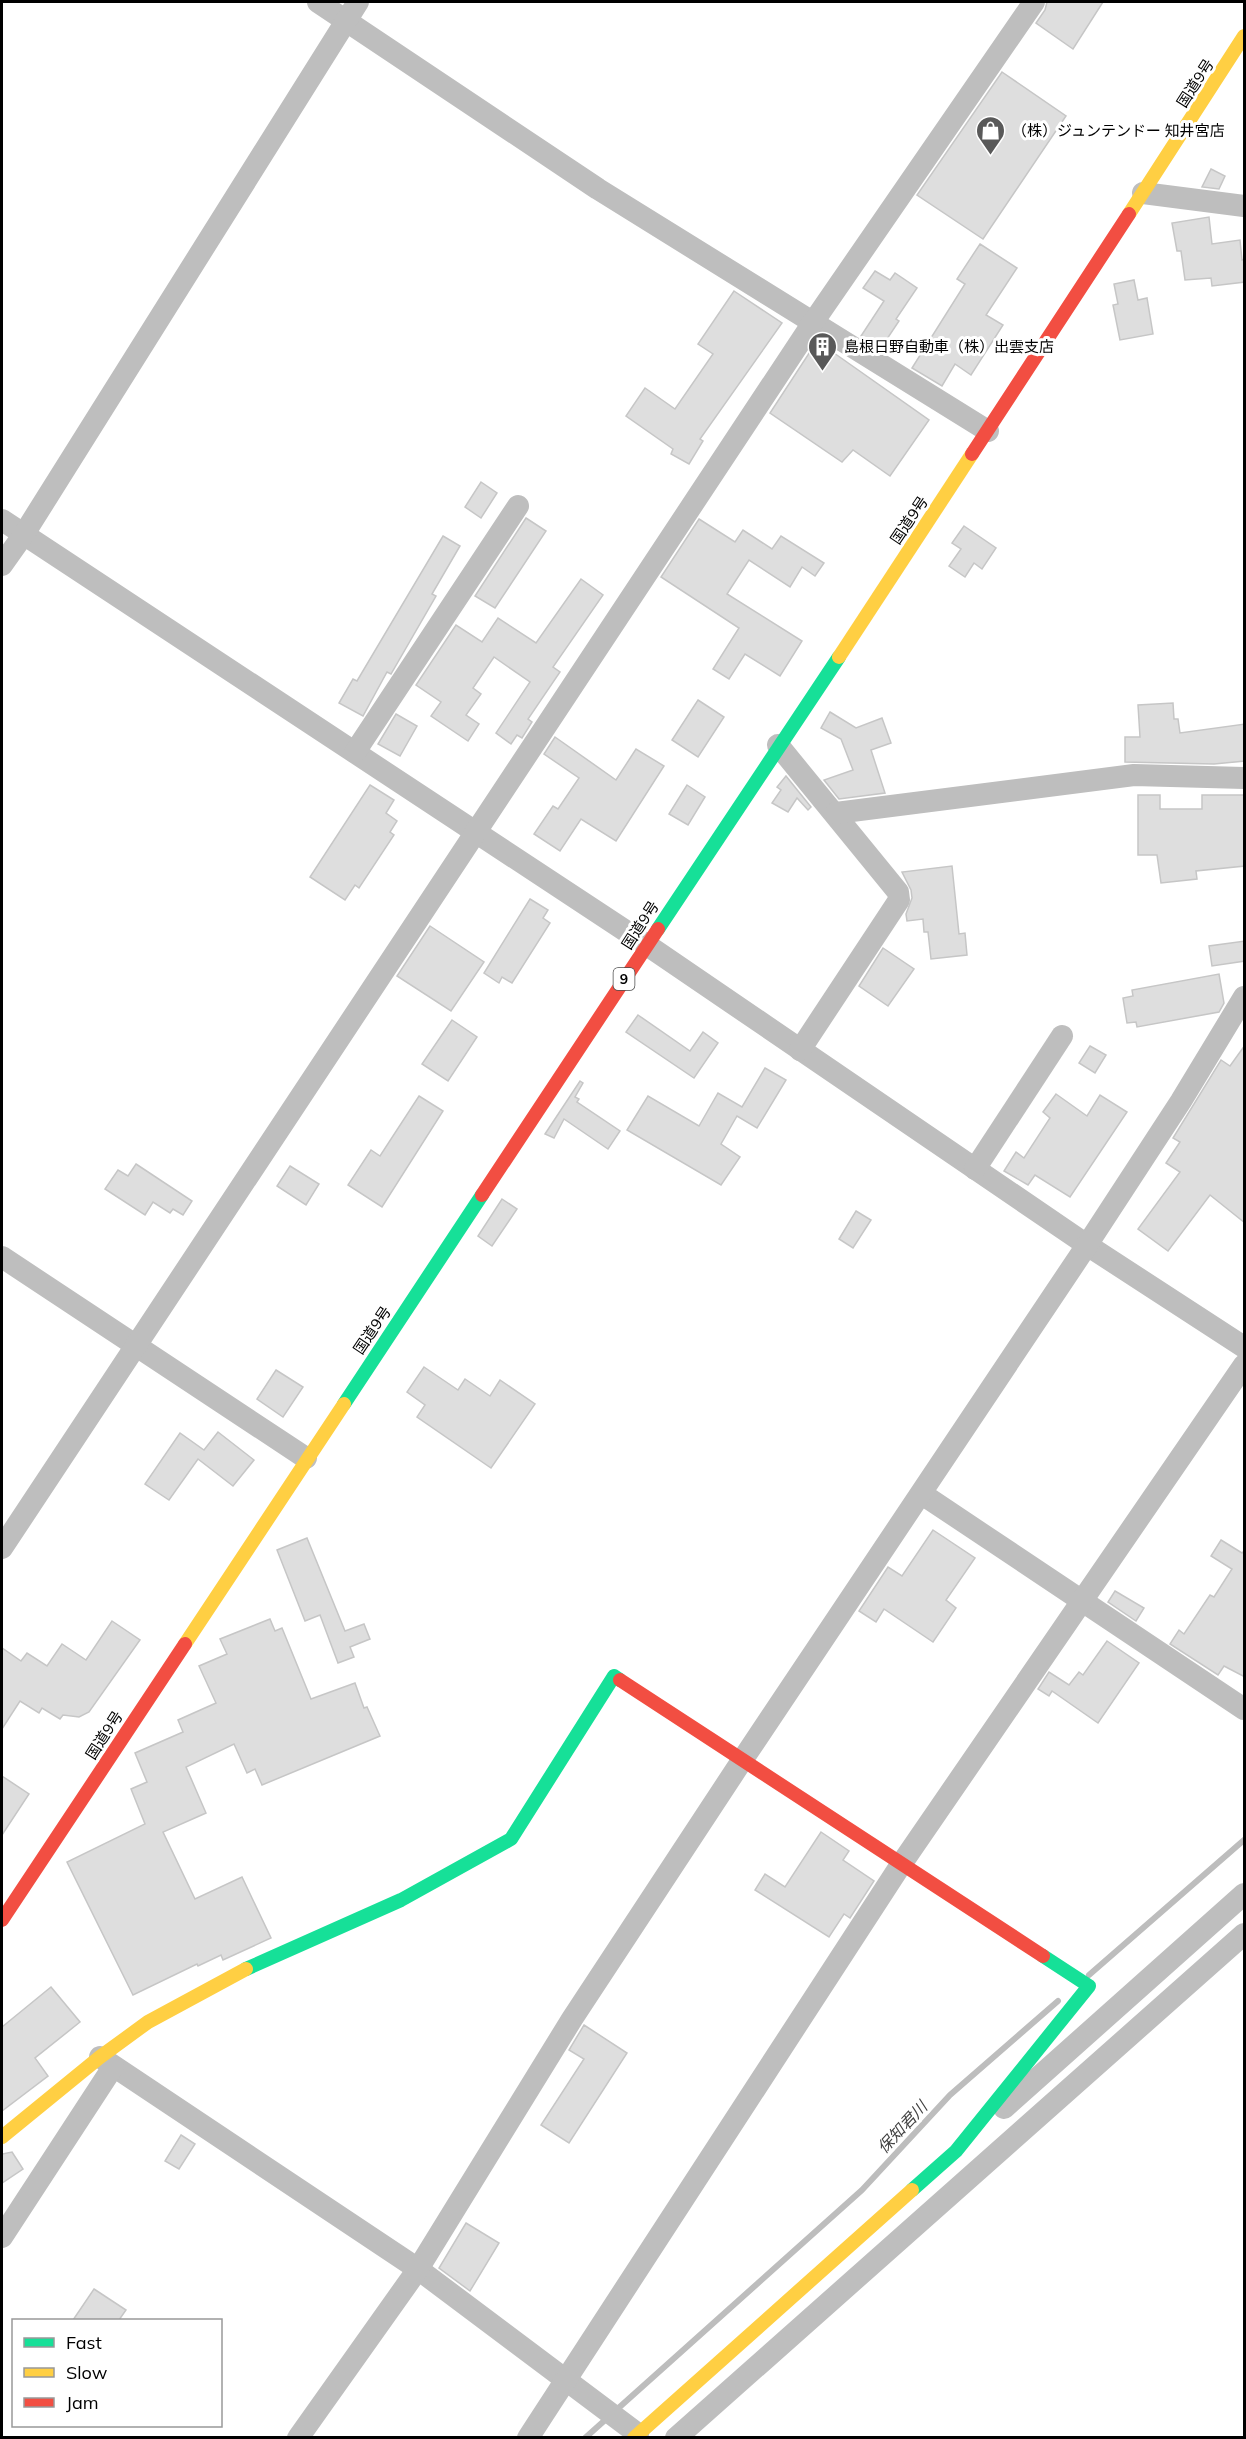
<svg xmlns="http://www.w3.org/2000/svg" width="1246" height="2439" viewBox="0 0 1246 2439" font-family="Mulish,'Noto Sans JP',sans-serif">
	<rect width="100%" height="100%" fill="#fff"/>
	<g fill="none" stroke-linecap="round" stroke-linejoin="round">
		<!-- stream -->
		<g stroke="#bdbdbd" stroke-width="6">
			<path d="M1089,1975L1244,1840"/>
			<path d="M585,2438L862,2190L950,2095L1058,2001"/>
		</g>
	</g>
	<!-- building -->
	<g fill="#dedede" stroke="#c6c6c6" stroke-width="1.5">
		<path d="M1047,2H1103L1073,49L1036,23L1045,10Z"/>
		<path d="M1002,72L1066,116L983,239L917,195Z"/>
		<path d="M1211,169L1225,176L1219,189L1202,187Z"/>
		<path d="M1209,217L1212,244L1240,240L1242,260L1245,259V282L1212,286L1211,278L1185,280L1181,251H1177L1172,223Z"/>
		<path d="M980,244L1017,268L986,315L1003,325L971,375L955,364L942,386L912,368L965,284L957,279Z"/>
		<path d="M875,271L890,280L895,273L917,288L896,319L899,321L881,348L861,336L884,301L863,288Z"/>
		<path d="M1134,280L1138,300L1147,298L1153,334L1120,340L1113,305L1118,304L1114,284Z"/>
		<path d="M734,291L782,323L700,439L703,441L689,464L671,454L673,449L626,416L645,388L675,409L713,354L698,344Z"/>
		<path d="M817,341L929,420L890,476L853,450L842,462L770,413Z"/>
		<path d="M481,482L497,493L481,518L465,507Z"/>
		<path d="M526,518L546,531L495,608L475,596Z"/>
		<path d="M699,519L735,542L743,530L772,549L781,536L824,563L815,576L802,567L790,587L749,560L727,594L802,641L780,676L745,654L729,679L713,669L739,628L661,577Z"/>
		<path d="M964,526L996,548L982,569L974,563L965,577L949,566L961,549L952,543Z"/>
		<path d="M443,536L460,546L432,594L436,596L391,674L387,672L363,716L339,703L353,679L357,681Z"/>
		<path d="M581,579L603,595L553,667L560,672L528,719L532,722L522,738L517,735L511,744L496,733L530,682L494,657L473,688L481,694L466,715L479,724L468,741L431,716L441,702L416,685L456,625L482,642L498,618L536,643Z"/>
		<path d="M698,700L724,717L698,757L672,740Z"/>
		<path d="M1173,703L1174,719H1178L1180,733L1245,724V761L1214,764L1125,762V737H1140L1138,705Z"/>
		<path d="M830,712L856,728L882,718L891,743L871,750L885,793L839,799L824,780L853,770L841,739L821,728Z"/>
		<path d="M396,714L417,726L400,756L378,744Z"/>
		<path d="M555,737L616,780L636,749L664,766L616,841L581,819L560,851L534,834L553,806L558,809L579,778L544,754Z"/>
		<path d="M786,776L811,807L808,810L797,798L788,812L772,803L781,790L777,787Z"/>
		<path d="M370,785L394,800L386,813L397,821L390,832L394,835L359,888L355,885L345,900L310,877Z"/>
		<path d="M687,785L705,797L688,825L669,814Z"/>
		<path d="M1138,795H1160V809H1202V795H1245V866L1196,871L1197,879L1161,883L1157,855H1138Z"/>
		<path d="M952,866L959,934L965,933L967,955L931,959L928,932H924L923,919L907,921L906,914L912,898L911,890L902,872Z"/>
		<path d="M530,899L548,910L543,918L550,923L512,983L502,977L499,983L484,973Z"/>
		<path d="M430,926L484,962L451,1011L397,976Z"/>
		<path d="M1245,941V961L1212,966L1209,946Z"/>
		<path d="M883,948L914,969L888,1006L859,986Z"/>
		<path d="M1219,974L1224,1003L1219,1012L1137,1027L1136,1022L1127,1023L1123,998L1133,996L1132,990Z"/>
		<path d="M638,1015L690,1051L703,1032L718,1043L694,1078L626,1032Z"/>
		<path d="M452,1020L477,1037L448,1081L422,1064Z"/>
		<path d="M1245,1045V1223L1210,1195L1168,1251L1138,1229L1180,1172L1166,1163L1180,1142L1173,1138L1221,1060L1230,1066Z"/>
		<path d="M1090,1046L1106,1055L1095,1073L1079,1063Z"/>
		<path d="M765,1068L786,1080L757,1128L737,1116L721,1144L740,1157L721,1185L627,1130L648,1096L699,1126L718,1093L742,1107Z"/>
		<path d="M580,1081L583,1083L575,1097L579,1099L577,1102L620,1131L608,1149L564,1119L554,1138L545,1134Z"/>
		<path d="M1056,1094L1087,1116L1100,1095L1127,1112L1070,1197L1035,1175L1028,1185L1004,1171L1016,1152L1024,1158L1050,1118L1043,1112Z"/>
		<path d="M419,1096L443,1111L382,1207L348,1185L371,1150L380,1156Z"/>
		<path d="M136,1164L192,1201L183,1215L173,1209L170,1213L153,1202L145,1215L105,1189L118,1170L128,1176Z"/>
		<path d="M290,1166L319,1184L306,1205L277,1186Z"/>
		<path d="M502,1199L517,1209L492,1246L478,1236Z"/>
		<path d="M856,1211L871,1220L853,1248L839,1239Z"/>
		<path d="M424,1367L458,1390L465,1379L490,1396L500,1380L535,1404L491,1468L417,1417L425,1405L407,1392Z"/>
		<path d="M276,1370L303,1387L283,1417L257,1399Z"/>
		<path d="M218,1432L254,1460L233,1486L198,1459L169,1500L145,1484L180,1433L204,1450Z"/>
		<path d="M933,1530L975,1558L946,1600L956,1608L933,1642L884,1609L876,1622L859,1611L888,1567L902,1576Z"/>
		<path d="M307,1538L345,1631L364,1624L370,1639L350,1647L354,1657L338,1663L320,1615L305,1621L277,1550Z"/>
		<path d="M1221,1540L1242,1553L1245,1550V1677L1224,1666L1218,1675L1170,1644L1179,1630L1184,1634L1210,1595L1214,1597L1232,1569L1211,1556Z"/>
		<path d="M1115,1591L1144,1608L1136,1621L1108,1602Z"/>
		<path d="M270,1619L275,1631L282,1628L311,1699L355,1683L364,1708L367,1707L380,1736L262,1785L255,1769L247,1773L234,1744L186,1767L206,1813L163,1832L195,1899L242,1877L271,1938L223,1960L221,1955L198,1966L197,1964L133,1995L67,1862L145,1824L131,1789L147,1782L135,1753L183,1732L178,1720L216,1703L199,1666L227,1654L220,1639Z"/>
		<path d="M112,1621L140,1640L89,1712L79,1717L63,1715L60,1719L42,1708L39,1713L20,1701L2,1729V1648L21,1661L27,1653L47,1666L62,1644L86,1660Z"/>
		<path d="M1107,1641L1139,1663L1098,1723L1052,1691L1049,1696L1038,1689L1049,1672L1069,1685L1079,1672L1083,1675Z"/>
		<path d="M2,1776L29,1794L2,1835Z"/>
		<path d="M821,1832L849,1851L843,1860L874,1881L850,1918L844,1914L829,1937L755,1890L765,1874L785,1887Z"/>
		<path d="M51,1987L80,2022L35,2058L48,2076L2,2111V2027Z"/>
		<path d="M584,2025L627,2053L569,2143L541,2125L584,2059L569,2050Z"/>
		<path d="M181,2135L195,2144L179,2169L165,2161Z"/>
		<path d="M12,2152L23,2169L2,2183V2154Z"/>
		<path d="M466,2223L499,2243L470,2291L439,2268Z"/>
		<path d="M94,2289L126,2310L119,2320H73Z"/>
	</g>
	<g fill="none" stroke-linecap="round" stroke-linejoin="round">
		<!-- street -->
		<g stroke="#bebebe" stroke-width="22">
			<path d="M318,2L598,189L988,431"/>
			<path d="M1143,193L1244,206"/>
			<path d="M2,520L647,945L1087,1245L1244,1347"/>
			<path d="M2,565L24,534L358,2"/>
			<path d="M778,745L898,892L899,900L800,1050"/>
			<path d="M355,752L518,506"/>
			<path d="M836,813L1134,775L1244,778"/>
			<path d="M975,1169L1062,1036"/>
			<path d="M2,1257L306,1458"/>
			<path d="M922,1494L1244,1709"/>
			<path d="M2,1548L814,321L1034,2"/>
			<path d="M100,2057L418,2269L638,2434"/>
			<path d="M1004,2108L1244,1894"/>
			<path d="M2,2237L113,2067"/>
			<path d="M298,2438L418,2269L572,2019L743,1759L1087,1245L1181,1101L1244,997"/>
			<path d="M528,2438L902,1863L1244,1365"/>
			<path d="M676,2438L1244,1934"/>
		</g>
		<!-- fast -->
		<g stroke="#16e098" stroke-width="14">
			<path d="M658,929L839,657"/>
			<path d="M344,1404L482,1195"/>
			<path d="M246,1969L401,1900L511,1839L614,1676L620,1680"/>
			<path d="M912,2190L956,2151L1089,1986L1043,1956"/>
		</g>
		<!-- slow -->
		<g stroke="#ffcf43" stroke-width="14">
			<path d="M1129,214L1244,36"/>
			<path d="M839,657L972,454"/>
			<path d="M185,1644L344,1404"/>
			<path d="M2,2137L100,2057L148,2022L246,1969"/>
			<path d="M634,2438L912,2190"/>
		</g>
		<!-- jam -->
		<g stroke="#f24e42" stroke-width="14">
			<path d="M972,454L1129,214"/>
			<path d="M482,1195L658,929"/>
			<path d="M620,1680L1043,1956"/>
			<path d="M2,1920L185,1644"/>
		</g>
	</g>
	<!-- icons -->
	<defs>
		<symbol id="shop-pin" viewBox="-11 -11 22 30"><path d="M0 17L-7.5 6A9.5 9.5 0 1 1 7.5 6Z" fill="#595959" stroke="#fff"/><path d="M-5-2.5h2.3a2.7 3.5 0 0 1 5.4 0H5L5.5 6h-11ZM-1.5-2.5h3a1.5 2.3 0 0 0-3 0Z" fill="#fff"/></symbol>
		<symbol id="building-pin" viewBox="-11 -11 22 30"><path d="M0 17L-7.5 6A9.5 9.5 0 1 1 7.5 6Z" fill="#595959" stroke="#fff"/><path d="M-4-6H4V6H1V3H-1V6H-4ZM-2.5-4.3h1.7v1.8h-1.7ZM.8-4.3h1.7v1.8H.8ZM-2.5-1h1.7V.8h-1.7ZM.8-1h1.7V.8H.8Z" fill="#fff"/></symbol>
	</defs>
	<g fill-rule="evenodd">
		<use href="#shop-pin" x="974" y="114" width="33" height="45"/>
		<use href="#building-pin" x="806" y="330" width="33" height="45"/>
	</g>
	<g text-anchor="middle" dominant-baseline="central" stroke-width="6" stroke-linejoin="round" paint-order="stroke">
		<!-- shield labels -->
		<rect fill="#fff" stroke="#4c4c4c" stroke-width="1.5" x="613.5" y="968" width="21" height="22" rx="4.5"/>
		<g font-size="14" font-weight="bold" fill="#000">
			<text x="624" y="979">9</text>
		</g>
		<!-- street labels -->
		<g font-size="15" fill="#000" stroke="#fff">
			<text transform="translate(1195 83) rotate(-57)">国道9号</text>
			<text transform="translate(909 520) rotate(-56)">国道9号</text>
			<text transform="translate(640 925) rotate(-57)">国道9号</text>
			<text transform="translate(372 1330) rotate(-56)">国道9号</text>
			<text transform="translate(104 1735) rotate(-57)">国道9号</text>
		</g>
		<!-- poi labels -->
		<g font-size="15" fill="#000" stroke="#fff" text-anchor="start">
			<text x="1012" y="130">（株）ジュンテンドー 知井宮店</text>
			<text x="844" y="346">島根日野自動車（株）出雲支店</text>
		</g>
		<!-- water labels -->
		<g font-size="16" font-style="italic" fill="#424242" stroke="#fff">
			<text transform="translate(902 2127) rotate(-47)">保知君川</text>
		</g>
	</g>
	<!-- border -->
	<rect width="1246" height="2439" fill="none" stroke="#000000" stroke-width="6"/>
	<!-- legend -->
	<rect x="12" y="2319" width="210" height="108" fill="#ffffff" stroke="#999999" stroke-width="1.5"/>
	<rect x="24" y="2338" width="30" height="9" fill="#16e098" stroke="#999999" stroke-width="1.5"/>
	<text x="66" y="2349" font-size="18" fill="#000000">Fast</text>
	<rect x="24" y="2368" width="30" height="9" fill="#ffcf43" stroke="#999999" stroke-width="1.5"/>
	<text x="66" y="2379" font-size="18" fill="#000000">Slow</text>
	<rect x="24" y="2398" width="30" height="9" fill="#f24e42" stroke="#999999" stroke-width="1.5"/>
	<text x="66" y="2409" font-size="18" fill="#000000">Jam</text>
</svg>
